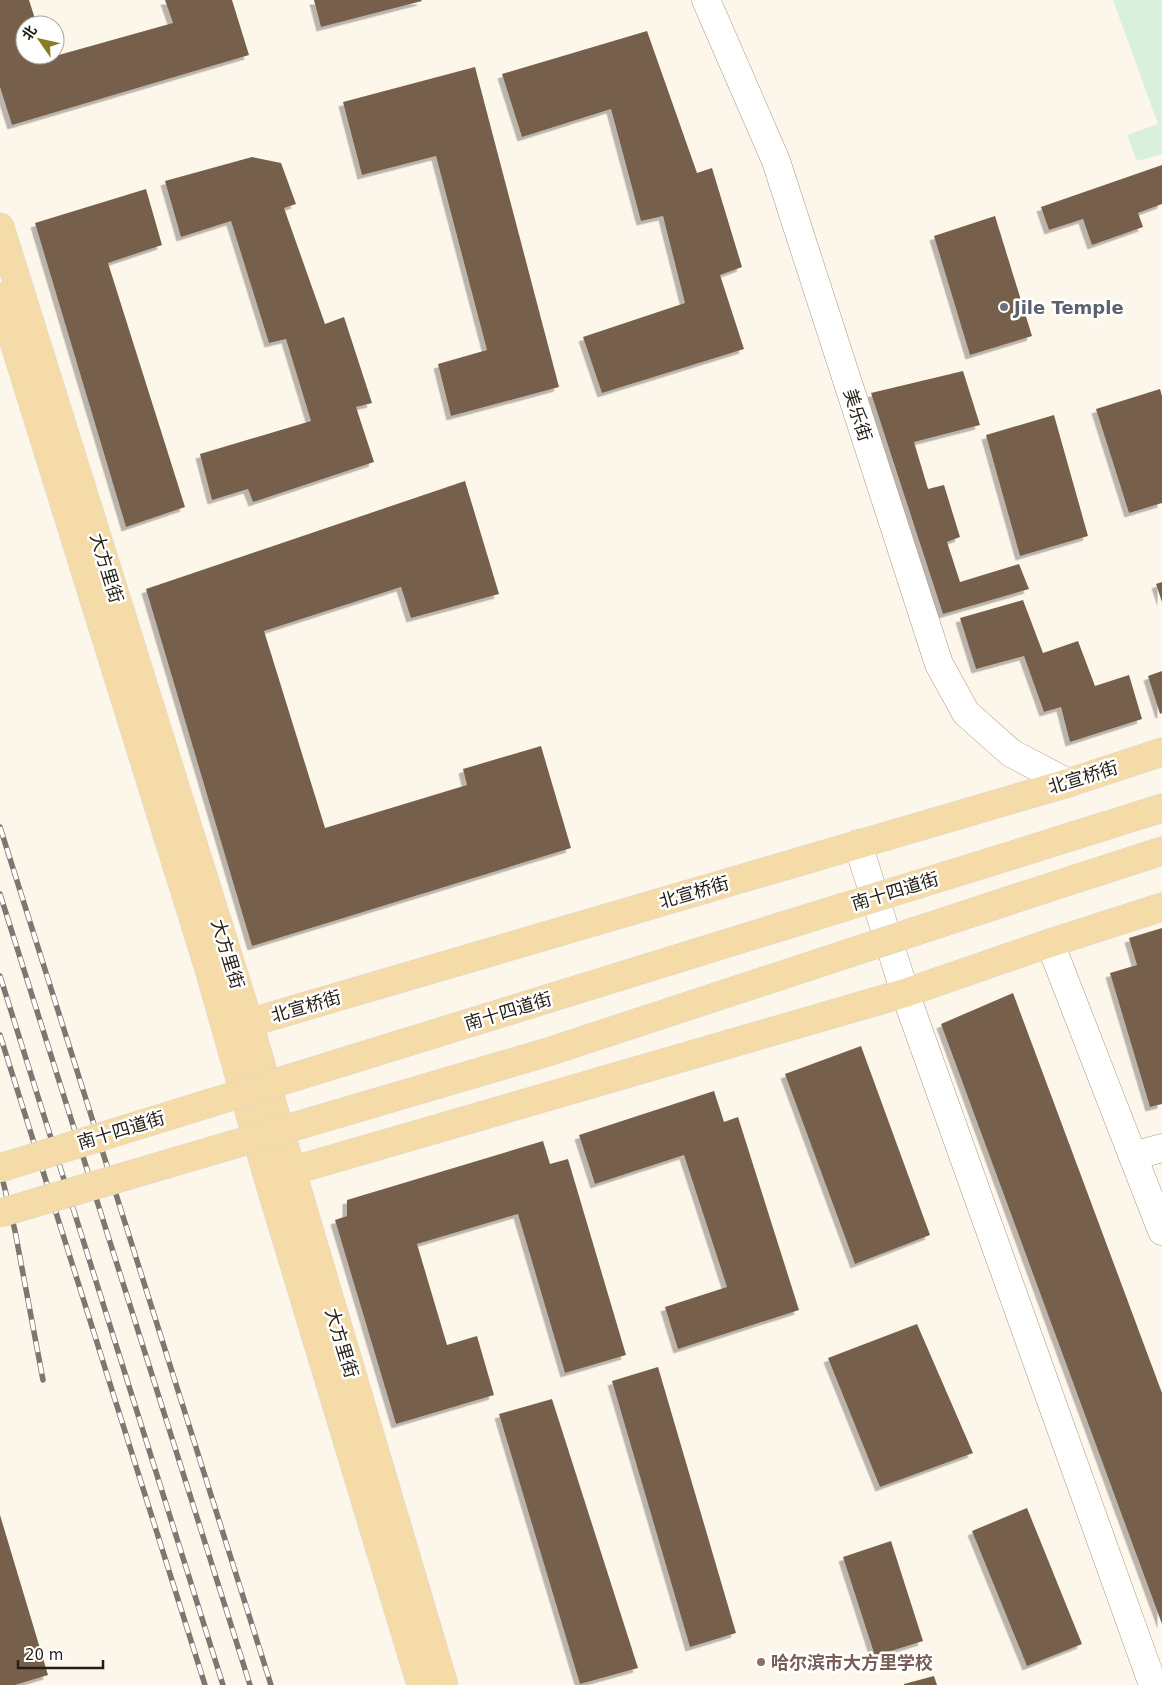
<svg xmlns="http://www.w3.org/2000/svg" width="1162" height="1685" viewBox="0 0 1162 1685" font-family="'DejaVu Sans','Noto Sans SC',sans-serif">
	<defs>
		<filter id="shadow"><feDropShadow dx="-4.5" dy="4.5" stdDeviation="0" flood-color="#0004"/></filter>
	</defs>
	<rect width="100%" height="100%" fill="#fdf6eb"/>
	<!-- green -->
	<path fill="#daf0de" d="M1113,0H1162V154L1137,161L1127,135L1158,124Z"/>
	<!-- building -->
	<g fill="#76614c" filter="url(#shadow)">
		<path d="M0,0H29L37,25H25V55H47L48,58L173,23L165,0H232L249,55L12,125L0,87Z"/>
		<path d="M314,0H421L422,1L321,27Z"/>
		<path d="M647,31L697,173L712,168L742,267L720,275L744,349L602,393L583,337L685,303L663,216L641,221L611,109L522,137L502,74Z"/>
		<path d="M475,67L559,387L451,416L438,364L487,350L436,156L362,175L343,102Z"/>
		<path d="M252,157L281,163L296,204L284,208L325,324L344,317L372,403L356,407L374,462L253,502L248,489L212,500L200,454L311,421L286,339L269,343L231,221L181,237L165,181Z"/>
		<path d="M1162,165V204L1138,213L1143,227L1092,245L1083,219L1049,230L1041,207Z"/>
		<path d="M146,189L162,245L108,263L185,507L126,527L35,223Z"/>
		<path d="M995,216L1032,336L970,355L934,236Z"/>
		<path d="M963,371L980,425L914,442L928,489L944,485L960,537L947,542L960,582L1019,564L1029,589L943,614L871,393Z"/>
		<path d="M1160,389L1162,396V503L1129,513L1096,409Z"/>
		<path d="M1054,415L1088,536L1020,556L986,435Z"/>
		<path d="M465,481L499,594L411,618L401,587L264,631L325,828L467,785L463,769L541,746L571,848L252,946L146,589Z"/>
		<path d="M1162,582V602L1156,584Z"/>
		<path d="M1023,600L1043,653L1078,641L1095,686L1129,675L1142,719L1070,742L1061,707L1044,712L1024,656L976,669L960,618Z"/>
		<path d="M1162,671V713L1160,714L1148,676Z"/>
		<path d="M1162,928V1104L1150,1107L1110,973L1137,965L1129,938Z"/>
		<path d="M1013,993L1162,1393V1624L941,1024Z"/>
		<path d="M861,1046L930,1235L855,1264L785,1074Z"/>
		<path d="M714,1091L724,1122L738,1117L799,1310L678,1349L665,1307L727,1287L684,1155L595,1184L579,1135Z"/>
		<path d="M543,1141L550,1164L568,1159L626,1355L565,1373L518,1214L417,1244L447,1345L477,1336L494,1395L396,1424L335,1220L347,1216V1200Z"/>
		<path d="M917,1324L973,1453L880,1487L828,1358Z"/>
		<path d="M658,1367L736,1633L690,1647L612,1381Z"/>
		<path d="M552,1399L638,1668L580,1684L499,1414Z"/>
		<path d="M1027,1508L1082,1644L1027,1666L972,1531Z"/>
		<path d="M0,1515L48,1675L15,1685H0Z"/>
		<path d="M891,1541L923,1641L875,1656L843,1557Z"/>
		<path d="M934,1676L937,1685H904V1684Z"/>
	</g>
	<g fill="none" stroke-linecap="round" stroke-linejoin="round">
		<defs>
			<g id="minor">
				<path d="M706,0L776,161L939,664L966,713L1011,753L1068,783"/>
				<path d="M858,844L905,993L1153,1685"/>
				<path d="M1050,943L1162,1231"/>
				<path d="M1133,1156L1162,1148"/>
			</g>
			<g id="major">
				<path d="M0,227L249,1023L292,1172L444,1685"/>
				<path d="M0,297L209,969L268,1178L421,1685"/>
				<path d="M1016,854L1162,808"/>
				<path d="M1029,894L1162,851"/>
				<path d="M231,1028L1068,783L1162,752"/>
				<path d="M274,1176L905,993L1050,943L1162,907"/>
			</g>
		</defs>
		<!-- minor casing -->
		<use href="#minor" stroke="#a8997f" stroke-width="29"/>
		<!-- major casing -->
		<use href="#major" stroke="#d8d6d5" stroke-width="29"/>
		<!-- minor -->
		<use href="#minor" stroke="#fff" stroke-width="28"/>
		<!-- major -->
		<use href="#major" stroke="#f5dba7" stroke-width="28"/>
		<defs>
			<g id="rail">
				<path d="M0,827L271,1685"/>
				<path d="M0,894L250,1685"/>
				<path d="M0,976L223,1685"/>
				<path d="M0,1035L205,1685"/>
				<path d="M0,1169L15,1231L43,1380"/>
			</g>
		</defs>
		<!-- rail casing -->
		<use href="#rail" stroke="#7e776d" stroke-width="5.5"/>
		<!-- rail -->
		<use href="#rail" stroke="#fff" stroke-width="4" stroke-dasharray="11" stroke-linecap="butt"/>
		<defs>
			<g id="major-bridge">
				<path d="M0,1168L1016,854"/>
				<path d="M0,1213L548,1052L1029,894"/>
			</g>
		</defs>
		<!-- major-bridge casing -->
		<use href="#major-bridge" stroke="#d8d6d5" stroke-width="29" stroke-linecap="butt"/>
		<!-- major-bridge -->
		<use href="#major-bridge" stroke="#f5dba7" stroke-width="28"/>
	</g>
	<!-- markers -->
	<circle fill="#6b7280" stroke="#fff" stroke-width="2" cx="1004" cy="307" r="5"/>
	<circle fill="#8d6e63" stroke="#fff" stroke-width="2" cx="761" cy="1662" r="5"/>
	<g text-anchor="middle" dominant-baseline="central" stroke-width="5" stroke-linejoin="round" paint-order="stroke">
		<!-- worship labels -->
		<g font-size="18" font-weight="bold" fill="#5b616d" stroke="#fff" text-anchor="start">
			<text x="1014" y="307">Jile Temple</text>
		</g>
		<!-- street labels -->
		<g font-size="18" fill="#241e14" stroke="#fff">
			<text transform="translate(858 415) rotate(72)">美乐街</text>
			<text transform="translate(107 568) rotate(73)">大方里街</text>
			<text transform="translate(1083 777) rotate(-17)">北宣桥街</text>
			<text transform="translate(895 891) rotate(-17)">南十四道街</text>
			<text transform="translate(694 892) rotate(-16)">北宣桥街</text>
			<text transform="translate(228 954) rotate(73)">大方里街</text>
			<text transform="translate(306 1006) rotate(-16)">北宣桥街</text>
			<text transform="translate(508 1011) rotate(-17)">南十四道街</text>
			<text transform="translate(121 1130) rotate(-17)">南十四道街</text>
			<text transform="translate(342 1343) rotate(73)">大方里街</text>
		</g>
		<!-- education labels -->
		<g font-size="18" font-weight="bold" fill="#785e54" stroke="#fff" text-anchor="start">
			<text x="771" y="1662">哈尔滨市大方里学校</text>
		</g>
	</g>
	<!-- north arrow -->
	<g transform="translate(40 40) rotate(304)"><circle r="24" fill="#ffffff" stroke="#a7a5a1"/>
	<path d="M0-4L9 19L0 12L-9 19Z" fill="#897d23"/>
	<text y="-8" font-size="14" font-weight="bold" text-anchor="middle" fill="#241e14">北</text>
	</g>
	<!-- scale -->
	<path d="M18 1660v8h85v-8" fill="none" stroke="#241e14" stroke-width="2.5"/>
	<text x="25" y="1660" font-size="15" fill="#241e14" stroke="#ffffff" stroke-width="4" paint-order="stroke">20 m</text>
</svg>
